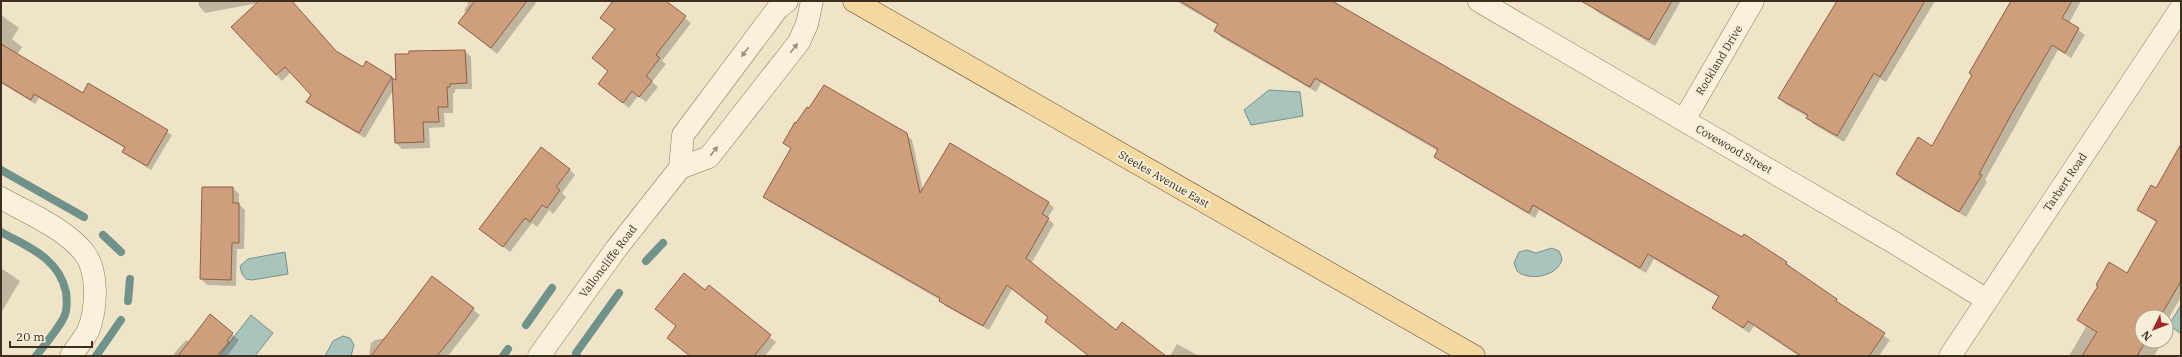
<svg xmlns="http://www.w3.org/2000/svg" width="2182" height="357" viewBox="0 0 2182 357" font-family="'IBM Plex Serif',serif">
	<rect width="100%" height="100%" fill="#f0e4c8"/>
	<!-- water -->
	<g fill="#a9c4bc" stroke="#6f938a">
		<path d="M1269,90L1300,92L1303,116L1251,125L1244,110Z"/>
		<path d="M1552,248L1559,251L1562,258C1560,276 1529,282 1517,271L1514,263L1519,252L1527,250L1536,253Z"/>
		<path d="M285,252L288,274L252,280L246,279L242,274L240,266L248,259Z"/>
		<path d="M2181,305V334L2169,325Z"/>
		<path d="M251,315L273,333L255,356H219Z"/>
		<path d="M343,336L350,338L354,345L351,356H325L333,341Z"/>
	</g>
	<!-- shadow -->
	<g fill="#0003">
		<path d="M198,1H291L336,52L363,68L397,82L465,51L471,57L472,89H455V93H453V113H444L445,127L429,128L430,148L402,149L396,143L394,89L365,138L314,108L308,102L312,94L291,72L282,81L233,27L259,3L205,13L199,6Z"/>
		<path d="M467,1H534L536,3L497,54L466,29L467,13L464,10L468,5Z"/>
		<path d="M614,1H664L691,23L662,61L666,64L652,82L658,87L646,102L638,96L629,108L599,84L609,71L593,58L615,30L601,18Z"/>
		<path d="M1176,1H1331L1786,263L1792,270L1890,340L1879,356H1799L1754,326L1749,333L1713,307L1720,298L1654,259L1646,273L1539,210L1535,218L1441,162L1435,157L1438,151L1321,83L1316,92L1221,37L1216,31L1219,26Z"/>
		<path d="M1596,1H1681L1655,46L1599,13L1592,7Z"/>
		<path d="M1837,1H1935L1886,82L1880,79L1844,142L1813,124L1808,117L1785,104L1779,98Z"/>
		<path d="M2011,1H2081L2069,23L2085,35L2071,58L2058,50L1985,180L1987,182L1966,217L1903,180L1897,174L1932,147L1973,76L1970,73Z"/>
		<path d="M1,15L19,28L12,39L22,47L17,55L83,94L89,84L172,135L151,170L128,156L123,151L125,148L39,98L35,104L1,83Z"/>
		<path d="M906,134L912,140L923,190L1048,202L1054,208L1047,218L1054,224L1031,264L1116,331L1154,356H1088L1052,327L1049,318L1012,289L989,330L945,306L940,300L770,202L764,196L792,149L784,143Z"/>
		<path d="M2181,156V297L2166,323V317H2142V341H2163L2154,356H2069L2086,327L2079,320L2128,274L2157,223L2138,209L2156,190Z"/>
		<path d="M569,169L575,175L562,193L566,197L553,214L549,210L537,227L532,223L510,252L480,229Z"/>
		<path d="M233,188L239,194V204L245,210L244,249H237L236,286L207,285L201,279Z"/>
		<path d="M1,268L20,281L1,313Z"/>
		<path d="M432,277L480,315L448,356H369L371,343L375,340L386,338Z"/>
		<path d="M706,291L776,342L765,356H690Z"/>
		<path d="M210,316L239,340L227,356H172L186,340L190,342Z"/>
		<path d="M1177,344L1199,356H1170Z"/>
	</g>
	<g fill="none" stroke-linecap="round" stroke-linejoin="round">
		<!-- stream -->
		<g stroke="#6f938a" stroke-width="8">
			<path d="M1,170L84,217"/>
			<path d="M1,232C28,247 59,258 66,292C67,300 68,311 63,319C56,332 45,344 36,356"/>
			<path d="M103,235L121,252"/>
			<path d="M646,261L663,243"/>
			<path d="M128,301L130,279"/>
			<path d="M526,325L552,288"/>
			<path d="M96,356L121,320"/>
			<path d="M503,356L508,349"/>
			<path d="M577,356L576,353L619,293"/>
		</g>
	</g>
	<!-- building -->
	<g fill="#cf9f7d" stroke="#8d5f41">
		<path d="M259,1H292L336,51L363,67L366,61L392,77L359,133L306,102L311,95L285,67L276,75L231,27Z"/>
		<path d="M475,1H527L491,48L458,23Z"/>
		<path d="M613,1H666L686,16L656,55L660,58L646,76L652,81L639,97L632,91L623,103L598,84L608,71L592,58L615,29L600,18Z"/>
		<path d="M1180,1H1332L1686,205L1742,237L1744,234L1787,262L1786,264L1837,299L1836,301L1885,333L1869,356H1801L1748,321L1743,328L1712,308L1719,296L1648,254L1640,268L1533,205L1529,213L1434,157L1438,149L1315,78L1310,87L1214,31L1218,24Z"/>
		<path d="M1581,1H1672L1649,40Z"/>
		<path d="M1837,1H1925L1880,77L1874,73L1837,136L1806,118L1808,115L1778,98Z"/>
		<path d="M2011,1H2072L2062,18L2079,28L2065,53L2052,45L2012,113L1979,174L1982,175L1959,212L1896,174L1918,137L1932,146L1972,75L1969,73Z"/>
		<path d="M1,44L83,93L88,83L168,130L147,166L122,152L125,147L34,94L31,100L1,82Z"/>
		<path d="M465,50L467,83L450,84V87H447L448,107H438L439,122H423L424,142L395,143L392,78L396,80L395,54H409V51Z"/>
		<path d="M824,85L907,133L920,193L950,143L1049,202L1042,214L1049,218L1026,258L1116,330L1122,322L1166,356H1089L1045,322L1048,317L1007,285L983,326L939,301L940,298L763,197L791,148L783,143L795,122L796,123L807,107L809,108Z"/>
		<path d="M2181,144V281L2160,317H2142V341H2146L2137,356H2082L2097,332L2077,320L2098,286L2096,285L2109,262L2127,273L2157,221L2137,210L2151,185L2156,188Z"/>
		<path d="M541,147L570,169L556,187L560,190L547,208L542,205L530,222L525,218L503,247L479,229Z"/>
		<path d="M202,187H233V203H239V243H232L231,280L200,279Z"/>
		<path d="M684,273L705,290L709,285L771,335L754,356H690L667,338L676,326L655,309Z"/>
		<path d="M432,276L474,308L450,340L437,356H371Z"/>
		<path d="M210,314L233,333L227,341L229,342L217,356H178Z"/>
	</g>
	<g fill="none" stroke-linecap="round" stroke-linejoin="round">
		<defs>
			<g id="minor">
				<path d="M1479,1L1893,242L1987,300"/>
				<path d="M1684,120L1753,1"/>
				<path d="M680,168L709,157L799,42L807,24L812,1"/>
				<path d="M1,198C28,213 62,227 83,251C99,270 97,309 88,331C84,339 76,348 71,356"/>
				<path d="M539,356L616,249L680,168L683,135L778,8L787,1"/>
				<path d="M1950,356L2181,8"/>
			</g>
			<path id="major" d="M854,1L1474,356"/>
		</defs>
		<!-- minor casing -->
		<use href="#minor" stroke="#8d765c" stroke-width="23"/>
		<!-- major casing -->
		<use href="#major" stroke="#5b4430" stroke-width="23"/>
		<!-- minor -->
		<use href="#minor" stroke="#faf1dc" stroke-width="22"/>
		<!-- major -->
		<use href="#major" stroke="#f3d9a0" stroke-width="22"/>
	</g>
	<!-- one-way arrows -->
	<defs><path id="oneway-solid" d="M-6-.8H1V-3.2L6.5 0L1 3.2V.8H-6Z"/></defs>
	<g fill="#9c907e">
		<use href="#oneway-solid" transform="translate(794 48) rotate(-52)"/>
		<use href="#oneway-solid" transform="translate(745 52) rotate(127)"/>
		<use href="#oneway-solid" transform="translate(714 151) rotate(-52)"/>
	</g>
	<g text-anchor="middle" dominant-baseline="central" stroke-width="4" stroke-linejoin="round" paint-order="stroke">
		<!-- street labels -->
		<g font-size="11" fill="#3d2e20" stroke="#f7eed8">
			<text transform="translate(1719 60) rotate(-59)">Rockland Drive</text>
			<text transform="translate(1734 149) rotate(30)">Covewood Street</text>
			<text transform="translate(1164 179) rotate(30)">Steeles Avenue East</text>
			<text transform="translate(2065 182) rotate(-56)">Tarbert Road</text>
			<text transform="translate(608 261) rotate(-53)">Valloncliffe Road</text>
		</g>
	</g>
	<!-- border -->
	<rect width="2182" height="357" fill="none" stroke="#3d2e20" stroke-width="4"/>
	<!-- north arrow -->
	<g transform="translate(2154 329) rotate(227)"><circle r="19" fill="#f7eed8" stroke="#ada18e"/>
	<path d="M0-3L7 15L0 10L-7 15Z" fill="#9e2a2b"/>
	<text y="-6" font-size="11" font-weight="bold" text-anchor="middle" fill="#3d2e20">N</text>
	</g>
	<!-- scale -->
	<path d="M10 341v6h82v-6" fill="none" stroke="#3d2e20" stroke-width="2"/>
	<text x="16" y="341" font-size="12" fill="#3d2e20" stroke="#f7eed8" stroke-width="3" paint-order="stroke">20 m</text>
</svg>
